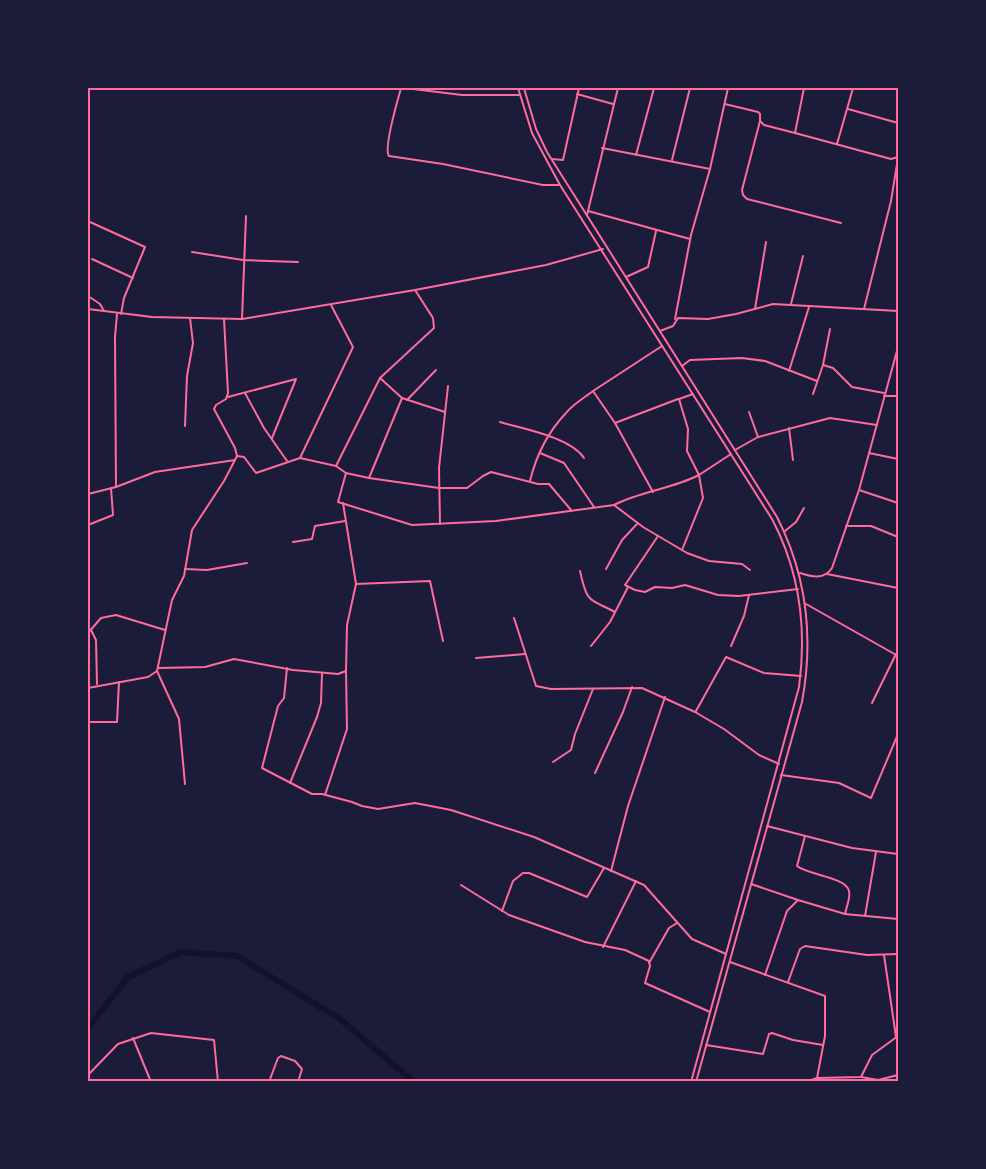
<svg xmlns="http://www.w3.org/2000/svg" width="986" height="1169" viewBox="0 0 986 1169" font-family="'Varela Round',sans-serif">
	<rect width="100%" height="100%" fill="#1b1b3a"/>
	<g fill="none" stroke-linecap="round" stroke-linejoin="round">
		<!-- river -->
		<path stroke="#12122b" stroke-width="6" d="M88,1028L128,977L181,952L237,956L340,1019L414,1082"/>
		<!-- minor -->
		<g stroke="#ff6b9d" stroke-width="2">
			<path d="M401,88C398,99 383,149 389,156L443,164L543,185H560"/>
			<path d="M405,88L462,95H519"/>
			<path d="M804,88L795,133L891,159L898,157"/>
			<path d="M577,94L613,104"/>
			<path d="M725,104L758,112L760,114V121L764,125L795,133"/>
			<path d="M848,109L898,123"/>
			<path d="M760,121L742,190L743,195L747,199L841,223"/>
			<path d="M837,144L853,88"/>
			<path d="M602,148L710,169"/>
			<path d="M636,155L654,88"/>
			<path d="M552,159L563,160L579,88"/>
			<path d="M672,160L690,88"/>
			<path d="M588,211L690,239"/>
			<path d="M587,215L618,88"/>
			<path d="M90,222L145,247L124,298L121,314"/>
			<path d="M192,252L243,260L298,262"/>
			<path d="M92,259L133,278"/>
			<path d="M626,277L648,267L656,231"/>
			<path d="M88,296L100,304L104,311"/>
			<path d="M791,304L803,256"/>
			<path d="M88,309L152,317L242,319L415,290L546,265L603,249"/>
			<path d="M755,309L766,242"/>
			<path d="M864,309L891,201L898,158"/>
			<path d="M242,319L246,216"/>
			<path d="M675,319L691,235L710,169L728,88"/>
			<path d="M660,331L673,326L678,318L708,319L736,314L773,304L898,311"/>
			<path d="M823,365L833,368L852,387L884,393"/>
			<path d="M682,366L690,360L742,358L765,361L817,381"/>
			<path d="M789,371L809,307"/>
			<path d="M380,378L402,398L445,412"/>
			<path d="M245,393L264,428L287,461"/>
			<path d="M813,394L823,365L830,329"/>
			<path d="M884,396H898"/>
			<path d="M228,397L296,379L272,438"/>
			<path d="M407,400L436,370"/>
			<path d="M749,412L758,437"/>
			<path d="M500,422C523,429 570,437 584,458"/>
			<path d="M615,423L678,399"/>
			<path d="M185,426L187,376L193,343L190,318"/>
			<path d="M789,428L793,460"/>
			<path d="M735,450L758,437L830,418L877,425"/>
			<path d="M540,453L564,463L594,507"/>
			<path d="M869,453L898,459"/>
			<path d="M237,456L244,457L256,473L300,458L336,466L346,473L369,478L439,488H467L483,476L491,472L538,484H549L571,510"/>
			<path d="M300,458L353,347L331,305"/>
			<path d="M336,466L380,378L434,328L433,318L415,290"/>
			<path d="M346,473L338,502L412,525L496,521L614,505C641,491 672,489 699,475L687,451L688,429L679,399L693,394"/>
			<path d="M369,478L402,398"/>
			<path d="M530,481C536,456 548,432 566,413C573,404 584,398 593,391"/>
			<path d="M116,487L115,337L117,314"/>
			<path d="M859,490L898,503"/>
			<path d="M653,492L615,423L593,391L662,346"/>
			<path d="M88,494L116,487L155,472L235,460"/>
			<path d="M343,503L356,584L430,581L443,641"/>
			<path d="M614,505L643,527L687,553L709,561L742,564L750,570"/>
			<path d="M440,524L439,468L448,386"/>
			<path d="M88,525L113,515L111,488"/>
			<path d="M846,526H871L898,537"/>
			<path d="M785,531L796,522L804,508"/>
			<path d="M658,536L625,585L635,590L645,592L655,587L672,588L685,585L718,595L739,596L798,589"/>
			<path d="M293,542L312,539L315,526L345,521"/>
			<path d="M682,550L703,498L699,475L731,454"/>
			<path d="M185,569L207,570L247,563"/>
			<path d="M606,569L622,540L637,524"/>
			<path d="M580,571C587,603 588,598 615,612"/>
			<path d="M800,573C812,577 824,580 832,568L859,490L898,347"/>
			<path d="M827,574L898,588"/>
			<path d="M806,604L898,656"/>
			<path d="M514,618L536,686L551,689L642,688L695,712L724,729L759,755L779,764"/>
			<path d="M91,630L96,640L97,684"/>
			<path d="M88,633L101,618L116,615L165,630"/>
			<path d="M591,646L610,622L628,587"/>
			<path d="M731,646L744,616L749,595"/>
			<path d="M476,658L525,654"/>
			<path d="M158,668L205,667L234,659L293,670L338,674L346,671L347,625L356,584"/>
			<path d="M287,668L284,698L278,706L262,768L312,794H322L352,802L362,806L378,809L415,803L451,810L534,837L644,885L692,939L726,954"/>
			<path d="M157,671L179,719L185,784"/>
			<path d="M88,688L148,677L157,671L172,600L184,576L192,530L224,481L237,456L235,448L214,409L216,405L226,399L228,393L224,319"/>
			<path d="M872,703L896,654"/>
			<path d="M696,711L726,657L764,673L801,676"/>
			<path d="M88,722H117L119,682"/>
			<path d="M553,762L571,750L575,734L593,689"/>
			<path d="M595,773L623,712L632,687"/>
			<path d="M781,775L839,783L871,798L898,734"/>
			<path d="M290,783L317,717L321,703L322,673"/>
			<path d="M325,795L347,729L346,671"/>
			<path d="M767,826L852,848L898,854"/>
			<path d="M805,836L797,866C808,875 846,877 849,891C851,897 846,908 845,914"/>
			<path d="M611,871L628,806L665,697"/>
			<path d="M751,884L798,900L787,911L765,975"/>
			<path d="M461,885L509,915L585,942L625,950L649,961L650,966L645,983L710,1012"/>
			<path d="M798,900L845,914L898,919"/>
			<path d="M502,911L513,881L523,873H529L587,897L604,868"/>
			<path d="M865,916L876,852"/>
			<path d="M603,947L636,881"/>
			<path d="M884,955L896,1037"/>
			<path d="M730,962L825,996V1036L817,1078"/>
			<path d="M649,963L669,928L677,923"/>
			<path d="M788,982L800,949L805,946L867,955L898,954"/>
			<path d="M133,1038L151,1082"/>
			<path d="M706,1045L763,1054L769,1034L772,1033L793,1040L823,1045"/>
			<path d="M88,1075L118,1044L151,1033L214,1040L218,1082"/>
			<path d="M898,1075V1082"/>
			<path d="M861,1077L878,1080L898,1075"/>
			<path d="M269,1082L278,1058L281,1056L295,1061L302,1069L298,1082"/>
			<path d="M806,1082L817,1078L861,1077L872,1055L898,1036"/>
		</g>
		<!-- tertiary -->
		<g stroke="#ff6b9d" stroke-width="2">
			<path d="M518,88L532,133L560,185L772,519C800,572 807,628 799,687L691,1082"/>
			<path d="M524,88L536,129L547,152L777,517C807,576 814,637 802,702L696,1082"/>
		</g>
	</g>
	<!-- border -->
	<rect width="986" height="1169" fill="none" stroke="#1b1b3a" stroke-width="178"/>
	<rect x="89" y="89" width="808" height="991" fill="none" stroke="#ff6b9d" stroke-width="2"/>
</svg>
